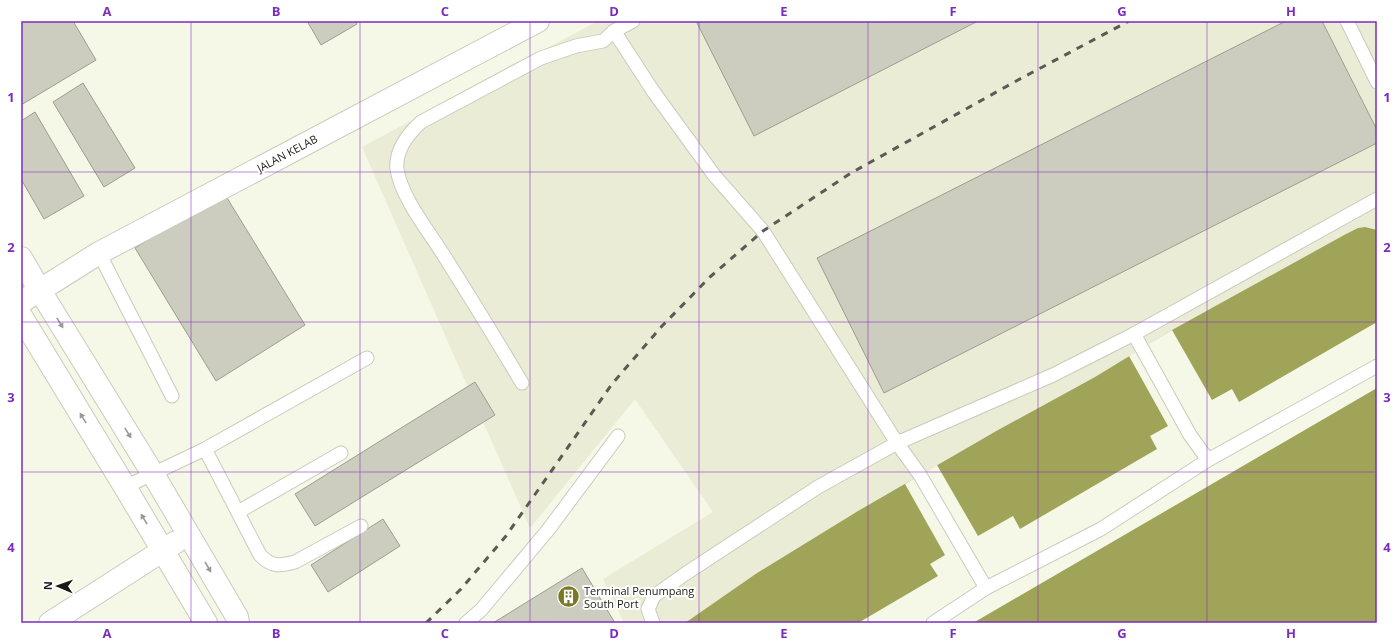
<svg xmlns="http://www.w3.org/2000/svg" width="1398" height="644" viewBox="0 0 1398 644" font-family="'Open Sans',sans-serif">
	<rect width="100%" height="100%" fill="#f5f7e7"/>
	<!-- built -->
	<path fill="#eaecd5" d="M598,21H1377V230L1365,227L1358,228L1172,330L1095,377L998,430L858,511L757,573L685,623H624L603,579L713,512L635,399L530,528L362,147Z"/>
	<!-- water -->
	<path fill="#a0a458" d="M1365,227L1377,230V623H685L757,573L858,511L998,430L1095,377L1172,330L1346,234L1358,228Z"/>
	<!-- pier -->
	<path fill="#f5f7e7" d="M1377,322V388L973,623H858L938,576L930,564L945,555L905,484L920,475L937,465L978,536L1013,516L1020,529L1157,449L1150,436L1168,426L1129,356L1142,348L1172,330L1212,400L1232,389L1239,402Z"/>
	<!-- building -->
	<g fill="#cccdbe" stroke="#9d9e90">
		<path d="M21,21H73L96,60L21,105Z"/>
		<path d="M307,21H355L357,24L321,45Z"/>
		<path d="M696,21H978L754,136Z"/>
		<path d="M1286,21H1322L1377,130V143L884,393L817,258Z"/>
		<path d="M83,83L135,168L104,187L53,102Z"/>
		<path d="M35,112L84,196L44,219L21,179V121Z"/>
		<path d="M224,193L305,325L216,381L135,248Z"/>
		<path d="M475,382L495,415L315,526L295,494Z"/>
		<path d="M383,519L400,546L328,592L311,565Z"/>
		<path d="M582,568L615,623H493Z"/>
	</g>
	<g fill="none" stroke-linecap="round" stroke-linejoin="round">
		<defs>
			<g id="lane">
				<path d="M633,21L614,31L653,91L714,175L763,231L897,443L920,475L986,588L1101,529L1208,460L1377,366"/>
				<path d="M1347,21L1377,82"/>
				<path d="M99,253L172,396"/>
				<path d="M1134,334L1190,435L1208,460"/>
				<path d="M522,383C497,341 472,300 446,259C431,234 401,198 397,169C395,150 408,134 421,122L541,58L576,46L603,41L614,31"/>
				<path d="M205,449L260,555C271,567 280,566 295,562L361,526"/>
				<path d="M125,487L205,449L367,358"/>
				<path d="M238,512L341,453"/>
				<path d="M466,623L481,610L548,530L618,436"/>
				<path d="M653,623L648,609L654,596L685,574L818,487L897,443L1053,375L1134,334L1377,199"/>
				<path d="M933,623L986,588"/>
			</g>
			<g id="street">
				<path d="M21,258L39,289L153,474L237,617L238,623"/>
				<path d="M21,302L99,253L538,21"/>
				<path d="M21,316L125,487L206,623"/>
				<path d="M50,623L176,542"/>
			</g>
		</defs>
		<!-- lane casing -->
		<use href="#lane" stroke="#c9cbbc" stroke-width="15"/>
		<!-- street casing -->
		<use href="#street" stroke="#c9cbbc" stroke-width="24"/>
		<!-- lane -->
		<use href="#lane" stroke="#fff" stroke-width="13"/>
		<!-- street -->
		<use href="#street" stroke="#fff" stroke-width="22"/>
		<!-- rail -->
		<path stroke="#5a5b53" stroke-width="3" stroke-dasharray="7 7" stroke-linecap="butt" d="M426,623L461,589L506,536L612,384L662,326L710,277L763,231L851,173L1018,80L1129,21"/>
	</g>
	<!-- one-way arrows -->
	<defs><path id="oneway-solid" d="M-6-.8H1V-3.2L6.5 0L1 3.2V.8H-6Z"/></defs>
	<g fill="#989896">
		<use href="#oneway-solid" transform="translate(60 323) rotate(58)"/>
		<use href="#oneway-solid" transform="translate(83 418) rotate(-121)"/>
		<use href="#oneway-solid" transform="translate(128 433) rotate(58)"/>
		<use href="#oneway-solid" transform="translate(144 519) rotate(-121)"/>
		<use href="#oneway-solid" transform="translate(208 567) rotate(60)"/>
	</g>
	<!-- grid -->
	<path fill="none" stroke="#7b2cbf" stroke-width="1" stroke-opacity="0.55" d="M191,21V623M360,21V623M530,21V623M699,21V623M868,21V623M1038,21V623M1207,21V623M21,172H1377M21,322H1377M21,472H1377"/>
	<!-- icons -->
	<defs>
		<symbol id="building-disc" viewBox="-11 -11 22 22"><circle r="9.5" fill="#777a23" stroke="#fff"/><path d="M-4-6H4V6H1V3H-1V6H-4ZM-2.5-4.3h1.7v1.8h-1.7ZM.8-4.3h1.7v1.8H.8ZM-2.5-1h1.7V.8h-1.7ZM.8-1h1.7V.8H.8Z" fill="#fff"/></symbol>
	</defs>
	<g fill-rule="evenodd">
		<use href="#building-disc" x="556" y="584" width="25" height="25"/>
	</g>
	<g text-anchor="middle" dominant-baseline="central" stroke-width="4" stroke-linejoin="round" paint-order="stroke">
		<!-- street labels -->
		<g font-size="11" fill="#1a1a15" stroke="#fff">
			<text transform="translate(287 153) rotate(-28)">JALAN KELAB</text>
		</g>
		<!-- poi labels -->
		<g font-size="11" fill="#1a1a15" stroke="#fff" text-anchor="start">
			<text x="584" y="590">Terminal Penumpang<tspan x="584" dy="13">South Port</tspan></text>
		</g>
	</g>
	<!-- border -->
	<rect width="1398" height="644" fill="none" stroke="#ffffff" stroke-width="44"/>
	<!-- north arrow -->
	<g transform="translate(58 586) rotate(272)" stroke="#ffffff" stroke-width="3" paint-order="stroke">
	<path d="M0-3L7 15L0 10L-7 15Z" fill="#1a1a15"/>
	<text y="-6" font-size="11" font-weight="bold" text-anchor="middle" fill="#1a1a15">N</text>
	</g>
	<rect x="22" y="22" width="1354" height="600" fill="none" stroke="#7b2cbf" stroke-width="1.5"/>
	<g font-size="13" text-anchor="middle" font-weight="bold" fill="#7b2cbf">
		<text x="107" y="16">A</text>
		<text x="276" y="16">B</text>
		<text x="445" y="16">C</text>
		<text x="614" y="16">D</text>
		<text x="784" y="16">E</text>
		<text x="953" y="16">F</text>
		<text x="1122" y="16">G</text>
		<text x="1291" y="16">H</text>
		<text x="11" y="102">1</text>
		<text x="1387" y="102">1</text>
		<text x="11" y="252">2</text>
		<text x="1387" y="252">2</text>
		<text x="11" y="402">3</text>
		<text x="1387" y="402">3</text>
		<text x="11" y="552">4</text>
		<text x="1387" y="552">4</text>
		<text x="107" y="638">A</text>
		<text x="276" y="638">B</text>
		<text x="445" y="638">C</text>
		<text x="614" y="638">D</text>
		<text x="784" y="638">E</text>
		<text x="953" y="638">F</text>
		<text x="1122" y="638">G</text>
		<text x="1291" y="638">H</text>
	</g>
</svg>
